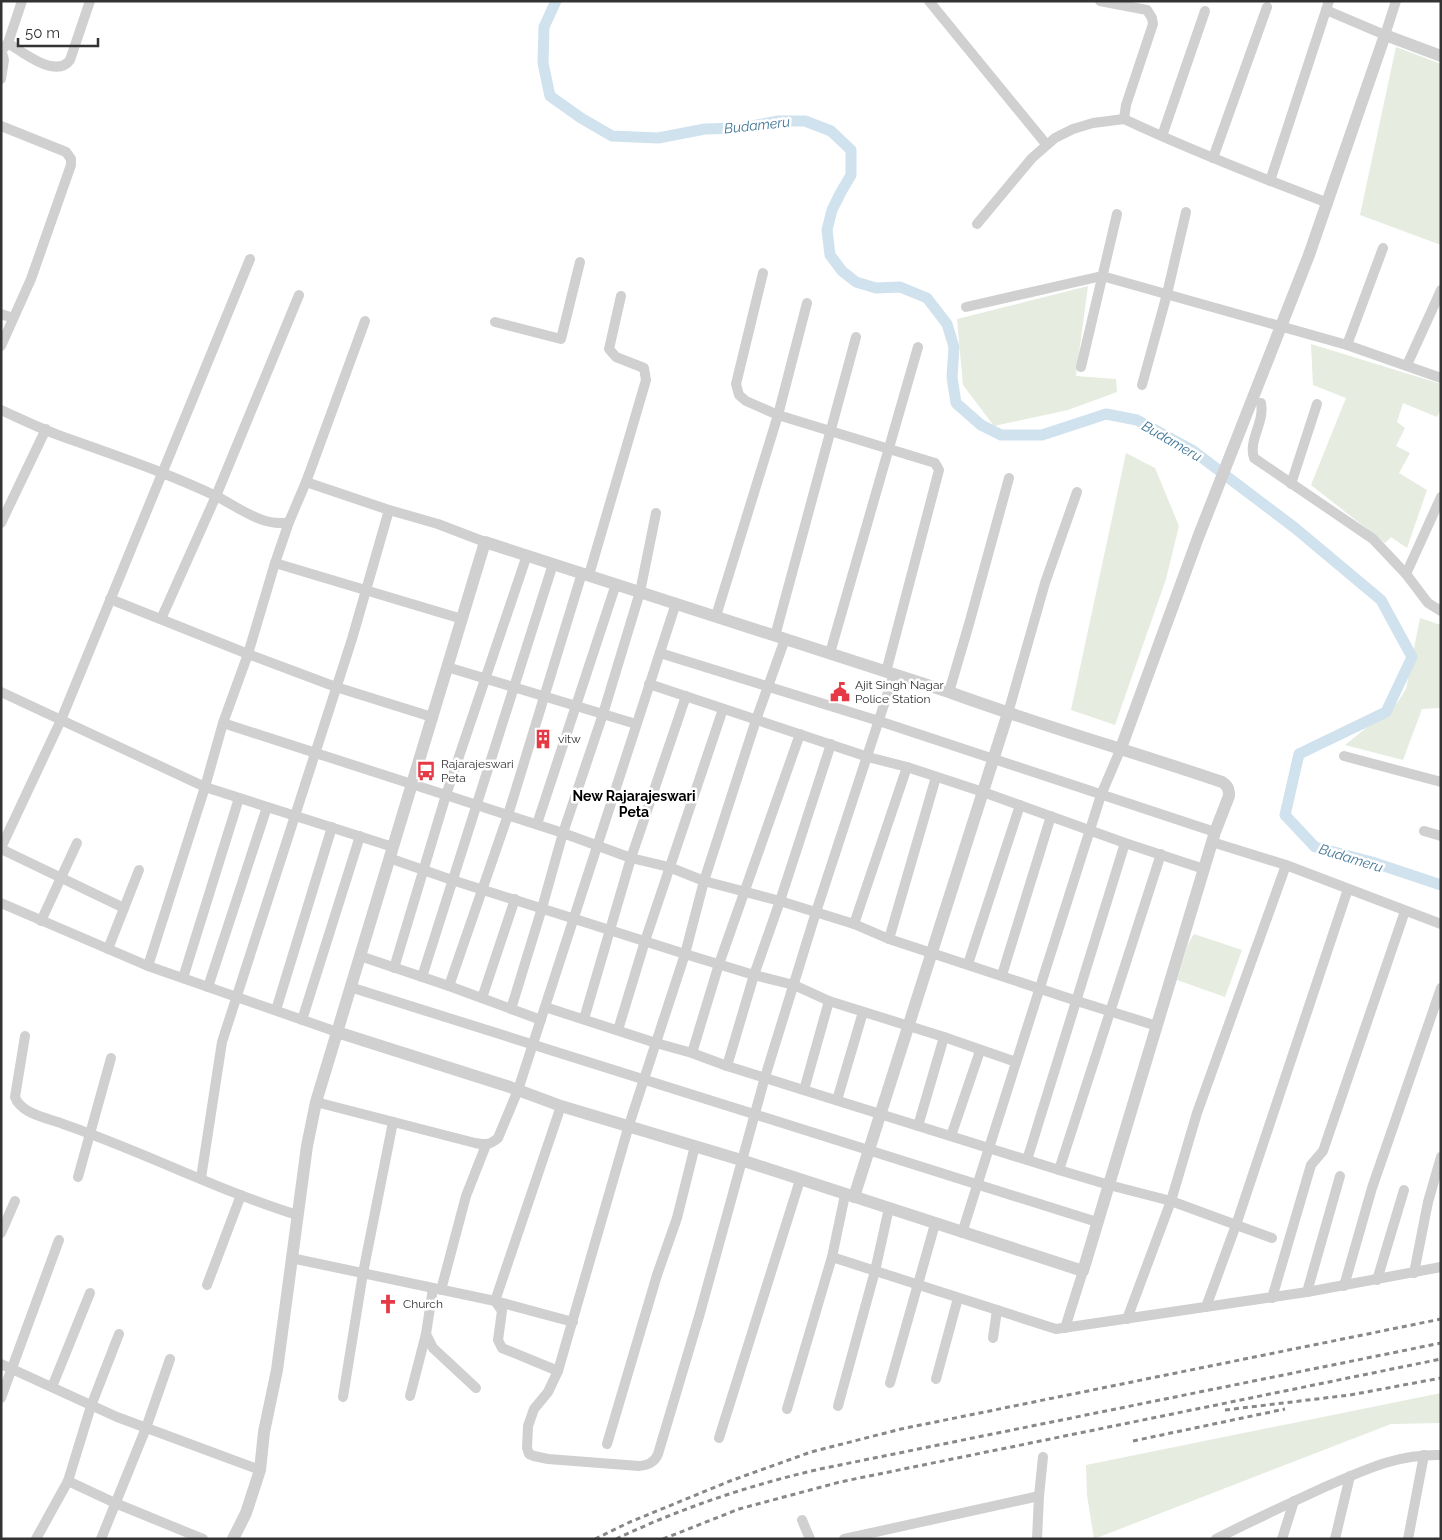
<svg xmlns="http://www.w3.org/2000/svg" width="1442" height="1540" viewBox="0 0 1442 1540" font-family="Raleway,sans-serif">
	<rect width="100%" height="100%" fill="#fff"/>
	<!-- green -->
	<g fill="#e6ecdf">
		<path d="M1396,47L1441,64V245L1360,215Z"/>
		<path d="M1088,286L1076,376L1116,379L1117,392L1068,410L994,426L963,385L957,319Z"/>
		<path d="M1311,344L1441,384V409L1437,417L1403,403L1397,422L1405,428L1396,446L1410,453L1399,473L1427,490L1407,548L1391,537L1385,543L1311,485L1346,398L1313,385Z"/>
		<path d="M1126,453L1155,468L1179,526L1166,579L1115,725L1071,710Z"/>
		<path d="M1420,618L1441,625V708L1422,709L1403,760L1345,745L1397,703L1406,689Z"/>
		<path d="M1194,934L1242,950L1225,997L1177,980L1188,944Z"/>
		<path d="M1441,1393V1423L1391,1424L1094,1539L1087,1495L1086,1465Z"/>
	</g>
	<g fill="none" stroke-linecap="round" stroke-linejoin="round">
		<!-- canal -->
		<path stroke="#cfe2ee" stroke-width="11" d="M556,1L544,27L543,63L550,96L581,118L612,136L658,138L705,129L742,128L778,121H805L831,131L851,150V175L841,192L832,210L827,230L830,255L842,271L856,282L876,288L900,287L927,298L947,324L954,347L952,377L956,403L981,425L1001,435H1042L1106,414L1137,420L1192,450L1295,528L1381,600L1412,657L1386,712L1299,754L1285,815L1315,847L1372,862L1441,885"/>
		<!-- minor -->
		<g stroke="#d0d0d0" stroke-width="10">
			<path d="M929,1L1046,144"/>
			<path d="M1100,1L1147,10L1152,18L1153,24L1126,105L1124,119C1190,150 1259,177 1328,203"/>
			<path d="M1326,10L1385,35L1396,1"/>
			<path d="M8,43C22,52 56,79 70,60L90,1"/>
			<path d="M1,49L4,60L1,79"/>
			<path d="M2,50L8,43L22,1"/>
			<path d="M1,126L66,152L71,159V165L31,279L1,346"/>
			<path d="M1162,136L1205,11"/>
			<path d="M1213,158L1267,7"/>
			<path d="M1270,181L1329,1"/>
			<path d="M977,224L1032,158L1055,138L1073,129L1093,123L1124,119"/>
			<path d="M763,273L736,384L739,395L746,401L778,415L935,463L939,470L886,672"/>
			<path d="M966,307L1102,276L1347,345L1441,378"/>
			<path d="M1,314L13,318"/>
			<path d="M495,322L561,339L580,262"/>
			<path d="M1347,345L1383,248"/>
			<path d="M1407,365L1441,290"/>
			<path d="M1081,367L1117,214"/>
			<path d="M1142,385L1167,294L1186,212"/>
			<path d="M1261,403C1265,422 1248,440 1254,458L1373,539L1406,574L1428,603L1441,611"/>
			<path d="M1,410C21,419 41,429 61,436C114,455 168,473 218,497C239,508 265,528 289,522"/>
			<path d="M306,482L389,510L438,524L485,542"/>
			<path d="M1291,484L1317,404"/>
			<path d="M1,523L46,429"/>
			<path d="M275,563L462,619"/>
			<path d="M1406,574L1441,497"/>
			<path d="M589,575L646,380L644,368L616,357L609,349L621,296"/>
			<path d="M110,599L248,654L336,687L432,717"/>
			<path d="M716,616L778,415L807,303"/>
			<path d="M161,619L216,496L299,295"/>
			<path d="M775,636L856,337"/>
			<path d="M785,639L756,720L704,881L685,954L629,1125L558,1371L548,1392L534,1409L528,1426L527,1448L529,1454L534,1456L548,1459L639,1466C648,1465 654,1463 658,1454L700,1313L765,1077L816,912L894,674"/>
			<path d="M660,653L879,721L1215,832"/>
			<path d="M830,653L918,347"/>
			<path d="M447,667L636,724"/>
			<path d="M649,684L868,757L907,767L983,792L1125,843L1204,869"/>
			<path d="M1,692L205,787L393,847"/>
			<path d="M949,692L969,624L1009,478"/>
			<path d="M1008,713L1045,583L1077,492"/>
			<path d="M223,723L563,833L631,858L669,867L704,881L780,901L854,924L889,939L1077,1001L1157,1026"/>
			<path d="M1344,756L1441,782"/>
			<path d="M537,824L616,584"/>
			<path d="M1424,831L1441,836"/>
			<path d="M1212,842L1286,865L1441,924"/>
			<path d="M1,848L61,720L250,259"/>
			<path d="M1,849L124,908"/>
			<path d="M389,858L452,880L685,954L754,975L794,985L829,1001L944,1037L1016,1062"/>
			<path d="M1,903L148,966L337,1032"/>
			<path d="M41,921L77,843"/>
			<path d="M854,924L907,767"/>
			<path d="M889,939L936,777"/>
			<path d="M108,949L139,870"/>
			<path d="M360,956L449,986"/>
			<path d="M968,964L1020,805"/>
			<path d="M148,966L205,787L223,723L248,654L275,563L289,522L306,482L365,321"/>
			<path d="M394,968L446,795L527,555"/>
			<path d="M1002,975L1051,816"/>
			<path d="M422,977C465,839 510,702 553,564"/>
			<path d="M183,978L239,798"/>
			<path d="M208,987L267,807"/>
			<path d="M350,987L1097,1222"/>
			<path d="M482,998L515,899"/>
			<path d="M545,1007L656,1043L692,1053L727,1066L1059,1170L1109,1185L1171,1201L1272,1238"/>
			<path d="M511,1009L542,908L563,833L603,714L640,592L656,513"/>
			<path d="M276,1010L332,827"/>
			<path d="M584,1019L631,858L686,696"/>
			<path d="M302,1020L360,836"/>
			<path d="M541,1020L449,986L508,815L582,573"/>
			<path d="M618,1030L645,941L723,709"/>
			<path d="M25,1036L15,1097C21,1114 48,1118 63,1124C142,1151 217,1190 297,1215"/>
			<path d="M692,1053L719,964L800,734"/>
			<path d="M727,1066L754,975L780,901L831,744"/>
			<path d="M804,1090L829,1001"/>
			<path d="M837,1100L863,1012"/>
			<path d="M316,1102L475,1143C485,1145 490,1145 498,1138L518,1090L676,603"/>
			<path d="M918,1126L944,1037"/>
			<path d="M951,1136L980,1051"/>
			<path d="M1027,1160L1125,843"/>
			<path d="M1059,1170L1161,854"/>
			<path d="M78,1177L111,1058"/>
			<path d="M201,1178L222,1042L352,639L389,510"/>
			<path d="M845,1195L832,1257L1056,1329L1307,1292L1441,1267"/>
			<path d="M1,1233L15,1201"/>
			<path d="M962,1233L1101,795L1121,748"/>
			<path d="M291,1258L495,1301L573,1322"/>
			<path d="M1414,1273L1428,1202L1441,1157"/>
			<path d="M1377,1280L1404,1190"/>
			<path d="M207,1285L241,1195"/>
			<path d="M1344,1286L1372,1188L1441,988"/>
			<path d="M433,1288L426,1334L433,1348L476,1388"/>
			<path d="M441,1290L466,1196L486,1145"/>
			<path d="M1307,1292L1340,1176"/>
			<path d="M1272,1298L1311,1165L1323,1151L1405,911"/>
			<path d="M1206,1307L1236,1225L1348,889"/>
			<path d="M1127,1319L1171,1201L1197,1113L1286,865"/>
			<path d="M1065,1328L1083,1271"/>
			<path d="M993,1338L997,1310"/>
			<path d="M1,1364L117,1417L260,1470"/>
			<path d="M558,1371L502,1348L498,1340L502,1311L495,1301L561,1106"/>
			<path d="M936,1379L958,1298"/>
			<path d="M890,1383L935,1224"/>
			<path d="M52,1387L90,1293"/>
			<path d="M410,1396L426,1334"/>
			<path d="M343,1397L363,1273L393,1122"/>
			<path d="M1,1398L59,1240"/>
			<path d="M838,1406L875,1271L889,1208"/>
			<path d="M787,1409L832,1257"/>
			<path d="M719,1438L800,1180"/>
			<path d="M607,1444L657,1275L677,1218L695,1146"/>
			<path d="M68,1481L115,1503L203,1539"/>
			<path d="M802,1520L810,1539"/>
			<path d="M36,1539L68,1481L91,1406L119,1334"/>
			<path d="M101,1539L146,1428L170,1359"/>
			<path d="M844,1539L1039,1496"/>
			<path d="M1037,1539L1039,1496L1043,1457"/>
			<path d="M1216,1539C1253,1520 1290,1503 1327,1486C1367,1469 1397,1454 1441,1455"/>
			<path d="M1282,1539L1294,1501"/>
			<path d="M1335,1539L1350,1476"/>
			<path d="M1408,1539L1424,1455"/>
		</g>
		<!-- tertiary -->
		<g stroke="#d0d0d0" stroke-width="12">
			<path d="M1121,748L1199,535L1309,255L1385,35L1441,56"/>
			<path d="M854,1197L1008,713"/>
			<path d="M233,1539L246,1513L260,1470L264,1432L277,1370L307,1146L316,1102L485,542L949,692C1039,725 1131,751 1222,782C1228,786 1229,789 1229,796L1215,832L1083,1271L741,1160L561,1106L510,1087L337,1032"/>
		</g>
		<!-- rail -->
		<g stroke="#888" stroke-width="3" stroke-dasharray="5 4" stroke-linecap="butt">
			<path d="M1225,1410L1350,1395L1441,1378"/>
			<path d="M1133,1441L1285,1409"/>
			<path d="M595,1539L630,1522L730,1481L811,1452L901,1429L1441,1319"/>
			<path d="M616,1539C681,1508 750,1485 820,1469L1441,1343"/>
			<path d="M663,1539L739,1509L840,1482L1441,1359"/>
		</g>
	</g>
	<!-- icons -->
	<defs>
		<symbol id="civic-bare" viewBox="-9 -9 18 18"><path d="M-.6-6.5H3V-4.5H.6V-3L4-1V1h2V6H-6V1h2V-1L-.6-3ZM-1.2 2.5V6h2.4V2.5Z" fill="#e63946" stroke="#fff" stroke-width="2.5" paint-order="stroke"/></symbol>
		<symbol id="building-bare" viewBox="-9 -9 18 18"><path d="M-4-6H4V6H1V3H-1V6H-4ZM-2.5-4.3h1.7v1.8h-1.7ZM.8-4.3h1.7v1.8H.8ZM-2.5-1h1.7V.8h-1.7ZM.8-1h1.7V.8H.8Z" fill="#e63946" stroke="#fff" stroke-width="2.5" paint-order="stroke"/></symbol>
		<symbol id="bus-bare" viewBox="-9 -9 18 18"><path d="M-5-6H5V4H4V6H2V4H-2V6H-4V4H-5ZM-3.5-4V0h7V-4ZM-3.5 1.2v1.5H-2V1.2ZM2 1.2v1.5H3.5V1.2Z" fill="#e63946" stroke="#fff" stroke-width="2.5" paint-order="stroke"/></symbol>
		<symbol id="church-bare" viewBox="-9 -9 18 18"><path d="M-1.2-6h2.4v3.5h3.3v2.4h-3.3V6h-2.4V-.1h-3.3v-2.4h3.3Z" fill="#e63946" stroke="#fff" stroke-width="2.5" paint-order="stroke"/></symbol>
	</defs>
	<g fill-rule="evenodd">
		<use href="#civic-bare" x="826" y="678" width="28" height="28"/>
		<use href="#building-bare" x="529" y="725" width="28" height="28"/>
		<use href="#bus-bare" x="412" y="757" width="28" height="28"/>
		<use href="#church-bare" x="374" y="1290" width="28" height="28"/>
	</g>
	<g text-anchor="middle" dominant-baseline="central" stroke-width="5" stroke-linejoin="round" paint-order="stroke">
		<!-- poi labels -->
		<g font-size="12" fill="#333" stroke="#fff" text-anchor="start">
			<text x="855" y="685">Ajit Singh Nagar<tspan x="855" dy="14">Police Station</tspan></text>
			<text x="558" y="739">vitw</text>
			<text x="441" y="764">Rajarajeswari<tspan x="441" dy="14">Peta</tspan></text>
			<text x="403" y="1304">Church</text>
		</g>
		<!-- water labels -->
		<g font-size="14" font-style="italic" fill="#3f7597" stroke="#fff">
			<text transform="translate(757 125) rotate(-6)">Budameru</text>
			<text transform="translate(1172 441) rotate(30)">Budameru</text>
			<text transform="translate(1351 858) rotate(17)">Budameru</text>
		</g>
		<!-- neighbourhood labels -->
		<g font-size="14" font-weight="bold" fill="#000" stroke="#fff">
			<text x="634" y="796">New Rajarajeswari<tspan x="634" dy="16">Peta</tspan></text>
		</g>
	</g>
	<!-- border -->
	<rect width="1442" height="1540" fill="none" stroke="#333333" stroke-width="5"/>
	<!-- scale -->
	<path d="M18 38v8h80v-8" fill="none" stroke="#333333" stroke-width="2.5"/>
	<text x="25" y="38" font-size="15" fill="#333333" stroke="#ffffff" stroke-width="4" paint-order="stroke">50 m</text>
</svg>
